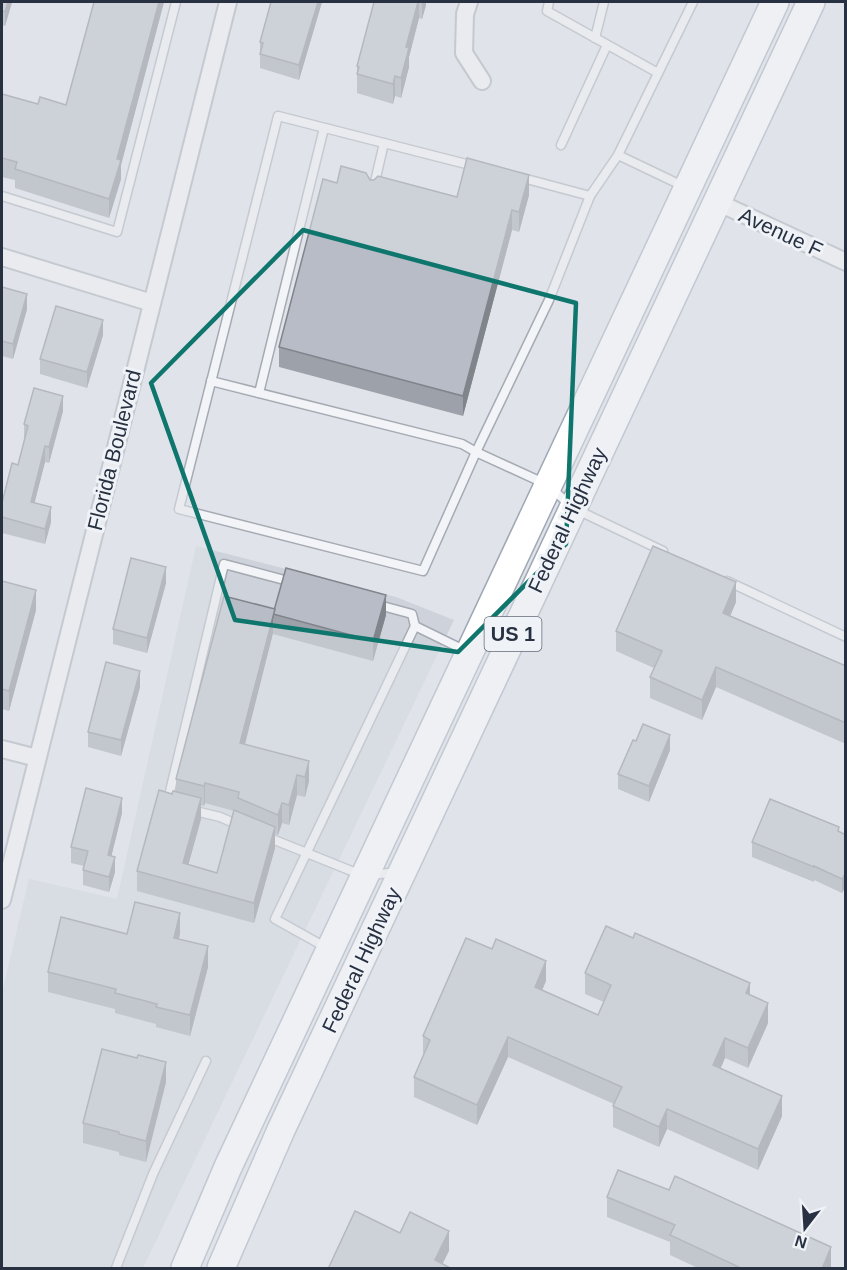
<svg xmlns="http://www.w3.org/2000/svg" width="847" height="1270" viewBox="0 0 847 1270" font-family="Helvetica,sans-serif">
	<rect width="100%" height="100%" fill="#e0e3e9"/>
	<!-- built -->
	<path fill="#ced2db" d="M196,546L396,597L454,620L143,1268H2V993L29,879L117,899Z"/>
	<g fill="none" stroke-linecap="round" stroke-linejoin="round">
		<defs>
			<g id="service">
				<path d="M549,2L547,11L658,73"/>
				<path d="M595,38L604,2"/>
				<path d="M561,145L607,45"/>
				<path d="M618,155L685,187"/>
				<path d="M474,166L278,116L179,509L423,571L476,452L548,485L573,508L663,551"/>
				<path d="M374,186L384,143"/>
				<path d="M2,196L117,232L176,2"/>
				<path d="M590,196L618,155L693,2"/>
				<path d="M211,381L462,444L476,452L549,300L590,196L519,177"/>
				<path d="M259,393L324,128"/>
				<path d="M727,581L846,637"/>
				<path d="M375,604L412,614L415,626"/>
				<path d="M167,804L224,564L292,582"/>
				<path d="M191,810L220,817L241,826"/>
				<path d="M267,837L364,876L396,872"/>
				<path d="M327,948L275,919L415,626L466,651"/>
				<path d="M116,1268L153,1174L206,1061"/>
			</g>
			<g id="minor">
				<path d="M469,2L465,14L464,53L482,81"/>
				<path d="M717,202L846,262"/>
				<path d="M2,257L152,303"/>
				<path d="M2,749L37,758"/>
				<path d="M2,900L228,2"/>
			</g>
			<g id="primary">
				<path d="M185,1268L228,1167L775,2"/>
				<path d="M221,1268L281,1130L811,2"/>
			</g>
		</defs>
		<!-- service casing -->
		<use href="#service" stroke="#a5aab3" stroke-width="11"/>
		<!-- minor casing -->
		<use href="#minor" stroke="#a5aab3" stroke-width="20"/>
		<!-- primary casing -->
		<use href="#primary" stroke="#9fa8b5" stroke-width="30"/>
		<!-- service -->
		<use href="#service" stroke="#f3f4f7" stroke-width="8"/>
		<!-- minor -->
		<use href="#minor" stroke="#f3f4f7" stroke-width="16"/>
		<!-- primary -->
		<use href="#primary" stroke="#fff" stroke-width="27"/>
	</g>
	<!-- wall -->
	<g fill="#9da2aa" fill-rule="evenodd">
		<path d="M2,2H12L5,26L2,25Z"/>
		<path d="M94,2H164L121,165V179L109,218L15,188V180L2,177V94L38,104L66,105Z"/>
		<path d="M271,2H322L299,80L260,68V42Z"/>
		<path d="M374,2H426V5L422,19L419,18L409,57V67L401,98L395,96L393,104L357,93V66Z"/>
		<path d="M370,180L457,197L529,195L519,232L512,230L463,416L279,367V347L337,183Z"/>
		<path d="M2,287L27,309L13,359L2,356Z"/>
		<path d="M103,335L87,388L40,374V359Z"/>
		<path d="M63,411L49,463L45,462L34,503L51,522L45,544L2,533V503L18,465L25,440H24V424Z"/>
		<path d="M2,581L36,610L9,711L2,709Z"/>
		<path d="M166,583L147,653L113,644V629Z"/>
		<path d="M736,602L730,616L846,666V744L716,687L702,720L650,698V677L654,668L616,651V631Z"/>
		<path d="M275,609L386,615L373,661L273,634V633L244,745L309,761V781L305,797L297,795L289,825L282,823L278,835L275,834V848L254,923L137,891V871L172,794L176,792V779ZM205,803L234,811L217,873L188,865L201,819V805L204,806Z"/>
		<path d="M140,687L121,756L88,747V732Z"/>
		<path d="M670,750L649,802L618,789V774Z"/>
		<path d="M122,813L111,856L115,872L109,892L83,885V870L84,866L71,863V847Z"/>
		<path d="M839,832L846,835V886L842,893L814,880V882L752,857V842Z"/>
		<path d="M180,933L179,939L208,967L190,1036L156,1027V1024L115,1013V1009L48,992V972L127,934Z"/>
		<path d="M492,949L546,981L542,990L598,1015L604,1002L585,994V973L750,995L768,1023L748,1068L725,1058L720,1069L782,1116L758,1170L667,1129L659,1147L613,1127V1106L614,1104L508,1057L477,1125L414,1097V1077L423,1056V1036Z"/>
		<path d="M166,1082L146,1162L119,1155V1152L83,1143V1123Z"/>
		<path d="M607,1197L831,1266V1269H700L670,1255V1242L607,1217Z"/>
	</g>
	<!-- shaded-wall -->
	<g fill="#80848b">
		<path d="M8,2H12L5,26V12Z"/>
		<path d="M159,2H164L121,165V179L109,218V199L117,159Z"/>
		<path d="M318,2H322L299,80V65Z"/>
		<path d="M418,2H419V18L409,57V67L401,98V78L406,47Z"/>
		<path d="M422,2H426V5L422,19Z"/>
		<path d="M395,76V96L393,104V84Z"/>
		<path d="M529,175V195L519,232V212Z"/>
		<path d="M512,210V230L463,416V396Z"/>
		<path d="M27,294V309L13,359V344Z"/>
		<path d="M103,320V335L87,388V372Z"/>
		<path d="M63,396V411L49,463V447Z"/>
		<path d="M45,446V462L31,517V502Z"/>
		<path d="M51,507V522L45,544V529Z"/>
		<path d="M166,567V583L147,653V638Z"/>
		<path d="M736,582V602L723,633V613Z"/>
		<path d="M36,590V610L9,711V691Z"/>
		<path d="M386,595V615L373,661V641Z"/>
		<path d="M273,614V633L240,764V743Z"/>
		<path d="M716,667V687L702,720V700Z"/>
		<path d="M140,671V687L121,756V740Z"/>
		<path d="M670,735V750L649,802V786Z"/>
		<path d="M309,761V781L305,797V777Z"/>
		<path d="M297,775V795L289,825V805Z"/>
		<path d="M205,783V803L204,806V786Z"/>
		<path d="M122,798V813L108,870V855Z"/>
		<path d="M201,798V819L183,884V863Z"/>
		<path d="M282,803V823L278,835V815Z"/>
		<path d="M275,827V848L254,923V903Z"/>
		<path d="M115,857V872L109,892V877Z"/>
		<path d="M846,872V886L842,893V879Z"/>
		<path d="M180,913V933L174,958V938Z"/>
		<path d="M208,946V967L190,1036V1015Z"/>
		<path d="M546,961V981L535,1007V987Z"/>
		<path d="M750,983V1003L746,993Z"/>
		<path d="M768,1003V1023L748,1068V1048Z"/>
		<path d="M508,1037V1057L477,1125V1105Z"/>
		<path d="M725,1038V1058L713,1086V1065Z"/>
		<path d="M166,1062V1082L146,1162V1141Z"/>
		<path d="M782,1096V1116L758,1170V1149Z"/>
		<path d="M667,1109V1129L659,1147V1127Z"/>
		<path d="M449,1231V1251L440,1269L435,1260Z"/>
		<path d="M831,1247V1269H822Z"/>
	</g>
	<!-- building -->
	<g fill="#b7bcc6" stroke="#80848b" stroke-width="1.5">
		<path d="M2,2H8L5,12L2,10Z"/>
		<path d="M94,2H159L117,159L121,160L109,199L15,169L17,162L2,158V94L38,104L40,97L66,105Z"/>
		<path d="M271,2H318L299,65L260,54L263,43L260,42Z"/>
		<path d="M374,2H418L406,47L409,48L401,78L395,76L393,84L357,74L359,67L357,66Z"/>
		<path d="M467,158L529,175L519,212L512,210L463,396L279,347L323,179L337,183L341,166L366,173L370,180H374L378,176L457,197Z"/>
		<path d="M2,287L27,294L13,344L2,341Z"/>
		<path d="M56,306L103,320L87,372L40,359Z"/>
		<path d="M34,388L63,396L49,447L45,446L31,502L51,507L45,529L2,517V503L12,463L18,465L28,426L24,424Z"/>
		<path d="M653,546L736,582L723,613L846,666V723L716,667L702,700L650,677L662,651L616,631Z"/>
		<path d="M131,558L166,567L147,638L113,629Z"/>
		<path d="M286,568L386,595L373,641L273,614Z"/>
		<path d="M2,581L36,590L9,691L2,689Z"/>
		<path d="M224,596L275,609L240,743L309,761L305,777L297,775L289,805L282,803L278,815L238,798L239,792L205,783L204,786L176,779Z"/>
		<path d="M106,662L140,671L121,740L88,732Z"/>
		<path d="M643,724L670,735L649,786L618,774L633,740L636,741Z"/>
		<path d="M86,788L122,798L108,855L115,857L109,877L83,870L88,851L71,847Z"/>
		<path d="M159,790L172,794L173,791L201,798L183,863L217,873L234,810L275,827L254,903L137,871Z"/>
		<path d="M770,799L839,827L838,831L846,835V872L842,879L814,866V867L752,842Z"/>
		<path d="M135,902L180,913L174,938L208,946L190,1015L156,1007L157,1004L115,993L116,989L48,972L61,917L127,934Z"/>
		<path d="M606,926L633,938L635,933L750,983L746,993L768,1003L748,1048L725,1038L713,1065L782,1096L758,1149L667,1109L659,1127L613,1106L622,1087L508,1037L477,1105L414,1077L430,1040L423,1036L466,938L492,949L496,939L546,961L535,987L598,1015L611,985L585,973Z"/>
		<path d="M102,1049L137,1058L138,1055L166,1062L146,1141L119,1134V1132L83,1123Z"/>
		<path d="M618,1170L669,1190L675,1176L831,1247L822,1269H743L670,1235L675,1225L607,1197Z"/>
		<path d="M355,1211L400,1233L410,1212L449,1231L435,1260L452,1269H328Z"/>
	</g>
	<!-- marked area -->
	<path d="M0 0H847V1270H0ZM303,230L576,303L566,544L458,652L235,620L151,383Z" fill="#e0e3e9" fill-opacity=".55" fill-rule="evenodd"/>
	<path fill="none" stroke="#0f766e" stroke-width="4.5" stroke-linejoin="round" d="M303,230L576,303L566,544L458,652L235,620L151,383Z"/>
	<g text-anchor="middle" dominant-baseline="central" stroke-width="6" stroke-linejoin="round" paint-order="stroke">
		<!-- shield labels -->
		<rect fill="#eff2f7" stroke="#646b78" stroke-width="1.5" x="484.5" y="617" width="57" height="34" rx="4.5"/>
		<g font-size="20" font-weight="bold" fill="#283141">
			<text x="513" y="634">US 1</text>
		</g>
		<!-- street labels -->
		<g font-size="21" fill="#283141" stroke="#eff2f7">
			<text transform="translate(781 232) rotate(25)">Avenue F</text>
			<text transform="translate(114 450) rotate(-76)">Florida Boulevard</text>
			<text transform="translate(567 520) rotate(-65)">Federal Highway</text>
			<text transform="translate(361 960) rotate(-65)">Federal Highway</text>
		</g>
	</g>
	<!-- border -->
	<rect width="847" height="1270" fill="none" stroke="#283141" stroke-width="6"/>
	<!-- north arrow -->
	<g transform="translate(805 1228) rotate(197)" stroke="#eff2f7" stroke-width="4.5" paint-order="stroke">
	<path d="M0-4.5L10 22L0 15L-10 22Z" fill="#283141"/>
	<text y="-9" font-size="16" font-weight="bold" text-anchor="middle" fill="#283141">N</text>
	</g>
</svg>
